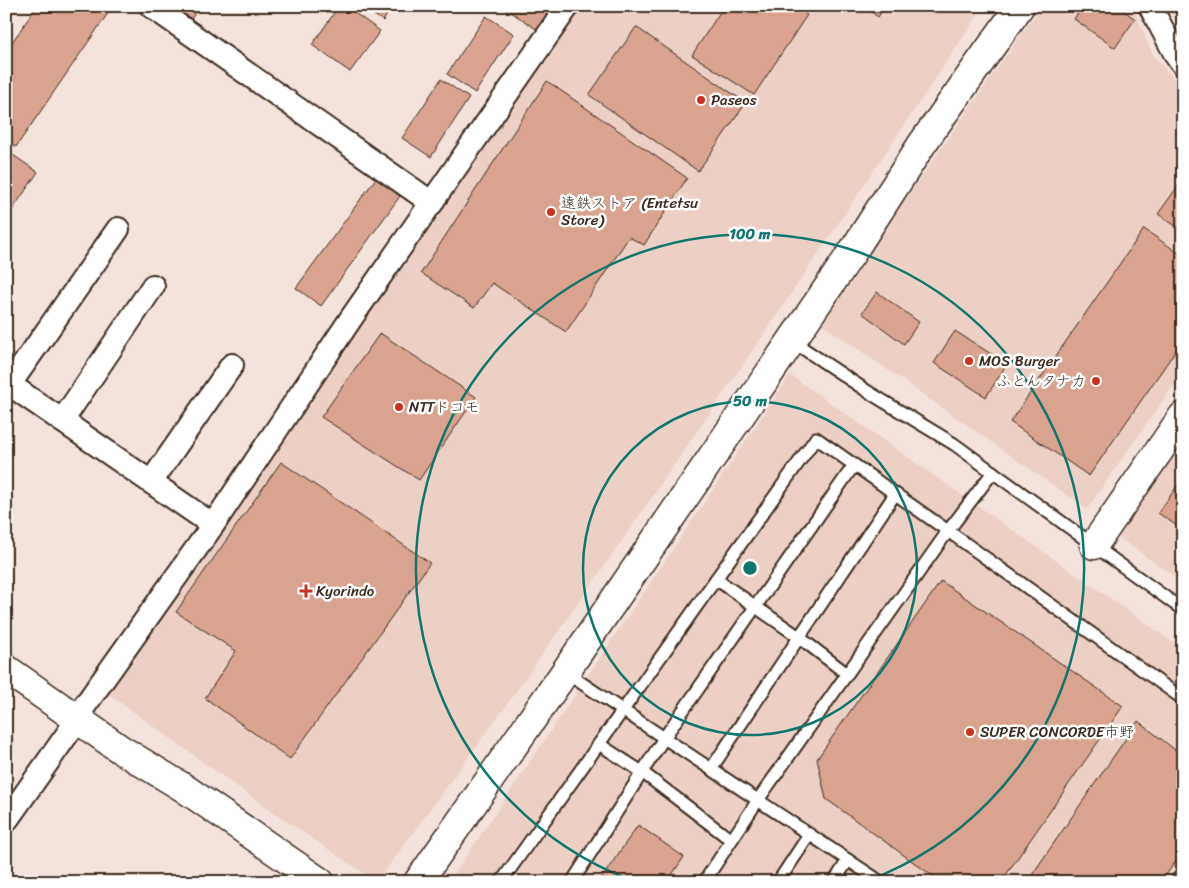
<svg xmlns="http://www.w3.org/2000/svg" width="1189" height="888" viewBox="0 0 1189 888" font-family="Sriracha,'Klee One',sans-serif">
	<rect width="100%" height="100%" fill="#f4e3dd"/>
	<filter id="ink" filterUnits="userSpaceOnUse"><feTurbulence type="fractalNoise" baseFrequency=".02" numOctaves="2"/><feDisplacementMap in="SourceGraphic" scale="10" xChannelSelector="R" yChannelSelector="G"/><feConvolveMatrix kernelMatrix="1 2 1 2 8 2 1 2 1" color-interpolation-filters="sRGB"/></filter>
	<g filter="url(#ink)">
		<!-- built -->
		<g fill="#ecd0c6">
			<path d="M578,6H984L775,318L619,545L513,696L377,882L271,811L107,693Z"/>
			<path d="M1041,6H1129L1135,13L1153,55L1183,88V372L1087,509L819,322Z"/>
			<path d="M1168,6H1183V34L1175,20Z"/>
			<path d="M790,375L1183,649V882H449Z"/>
			<path d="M1183,432V583L1111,532Z"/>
		</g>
		<!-- building -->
		<g fill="#d9a38f" stroke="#3b2a1e">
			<path d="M37,6H113L16,147L6,140V51Z"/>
			<path d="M173,6H200L191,19Z"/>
			<path d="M339,6H345L380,31L350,72L312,45Z"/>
			<path d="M361,6H393L383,21Z"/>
			<path d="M502,6H552L536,29Z"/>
			<path d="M724,6H794L807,15L754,95L692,55Z"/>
			<path d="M863,6H885L878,17Z"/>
			<path d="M1083,6H1118L1135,19L1115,48L1074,19Z"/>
			<path d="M486,16L514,34L475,93L447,74Z"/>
			<path d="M636,27L746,103L698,171L589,95Z"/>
			<path d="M441,79L469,98L431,157L402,138Z"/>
			<path d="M547,81L687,178L644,245L629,237L566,332L492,283L474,308L421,273Z"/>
			<path d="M10,153L38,172L6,219V159Z"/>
			<path d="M376,178L400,196L321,306L296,288Z"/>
			<path d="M1183,179V231L1158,214Z"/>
			<path d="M1144,229L1183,256V340L1089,476L1010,422Z"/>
			<path d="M877,292L919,322L904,344L862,313Z"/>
			<path d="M955,331L1007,364L986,397L934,363Z"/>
			<path d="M380,333L476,397L419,480L321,417Z"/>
			<path d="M281,462L430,563L290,759L205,698L236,651L176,612Z"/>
			<path d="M1183,478V530L1158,513Z"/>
			<path d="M941,581L1123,706L1001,882H941L826,799L817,759Z"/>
			<path d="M1138,721L1183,756V851L1161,882H1027Z"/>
			<path d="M638,825L684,857L667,882H599Z"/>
		</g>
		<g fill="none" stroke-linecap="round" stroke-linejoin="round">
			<defs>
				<g id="lane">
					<path d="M792,341L870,393L954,444L1183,610"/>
					<path d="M993,472L948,531L1183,699"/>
					<path d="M716,579L799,637L847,674"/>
					<path d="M565,672L881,882"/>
					<path d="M599,744L642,772L731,840"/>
					<path d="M711,769L895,494"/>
					<path d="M501,882L816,438L948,531L758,800L704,882"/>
					<path d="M572,882L664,738L854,465"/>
					<path d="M778,882L809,835"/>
					<path d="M834,882L848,860"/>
					<path d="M1176,882L1183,872"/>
				</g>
				<g id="street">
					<path d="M151,6L432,203"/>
					<path d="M1150,6L1177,57L1183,64"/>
					<path d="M6,382L213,525"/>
					<path d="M10,384L118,229"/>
					<path d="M62,421L153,286"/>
					<path d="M151,482L232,365"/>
					<path d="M76,718L213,525L352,317L568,6"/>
					<path d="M6,821L78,719"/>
				</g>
				<g id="secondary">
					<path d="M1094,545L1183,416"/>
					<path d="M6,669L120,749L184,788L320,882"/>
					<path d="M418,882L565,672L853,251L922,144L1020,6"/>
				</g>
			</defs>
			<!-- lane casing -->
			<use href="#lane" stroke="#3b2a1e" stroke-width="15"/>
			<!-- street casing -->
			<use href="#street" stroke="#3b2a1e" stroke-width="26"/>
			<!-- secondary casing -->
			<use href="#secondary" stroke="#3b2a1e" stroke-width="31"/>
			<!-- lane -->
			<use href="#lane" stroke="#fff" stroke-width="11"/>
			<!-- street -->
			<use href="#street" stroke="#fff" stroke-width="22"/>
			<!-- secondary -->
			<use href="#secondary" stroke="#fff" stroke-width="28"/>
		</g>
	</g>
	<!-- distance rings -->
	<g fill="none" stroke="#0f766e" stroke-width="2.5">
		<circle cx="750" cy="568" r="167"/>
		<path d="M633 881A334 334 0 1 1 867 881"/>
	</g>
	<!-- markers -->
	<g fill="#c8321e" stroke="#fff" stroke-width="2">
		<circle cx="701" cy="100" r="5"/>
		<circle cx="551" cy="212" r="5"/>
		<circle cx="969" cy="361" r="5"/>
		<circle cx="1096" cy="381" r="5"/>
		<circle cx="399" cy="407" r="5"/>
		<path d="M303.5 583.5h5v5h5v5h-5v5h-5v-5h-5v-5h5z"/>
		<circle cx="970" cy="732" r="5"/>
	</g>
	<g text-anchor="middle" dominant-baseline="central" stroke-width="5" stroke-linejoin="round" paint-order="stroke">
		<!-- poi labels -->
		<g font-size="15" fill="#3b2a1e" stroke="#fff" text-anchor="start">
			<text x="711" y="100">Paseos</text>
			<text x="561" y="203">遠鉄ストア (Entetsu<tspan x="561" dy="17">Store)</tspan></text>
			<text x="979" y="361">MOS Burger</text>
			<text x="1086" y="381" text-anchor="end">ふとんタナカ</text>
			<text x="409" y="407">NTTドコモ</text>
			<text x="316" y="591">Kyorindo</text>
			<text x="980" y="732">SUPER CONCORDE市野</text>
		</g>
	</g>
	<circle cx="750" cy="568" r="8" fill="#0f766e" stroke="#fff" stroke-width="2.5"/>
	<g font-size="15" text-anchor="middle" font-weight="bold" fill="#0f766e" stroke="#fff" stroke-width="5" stroke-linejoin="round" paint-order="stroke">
		<text x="750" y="239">100 m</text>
		<text x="750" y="406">50 m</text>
	</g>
	<!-- margin -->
	<rect width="1189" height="888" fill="none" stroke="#fff" stroke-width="25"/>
	<rect x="12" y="12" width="1164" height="863" fill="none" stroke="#3b2a1e" stroke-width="2" filter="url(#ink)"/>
</svg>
